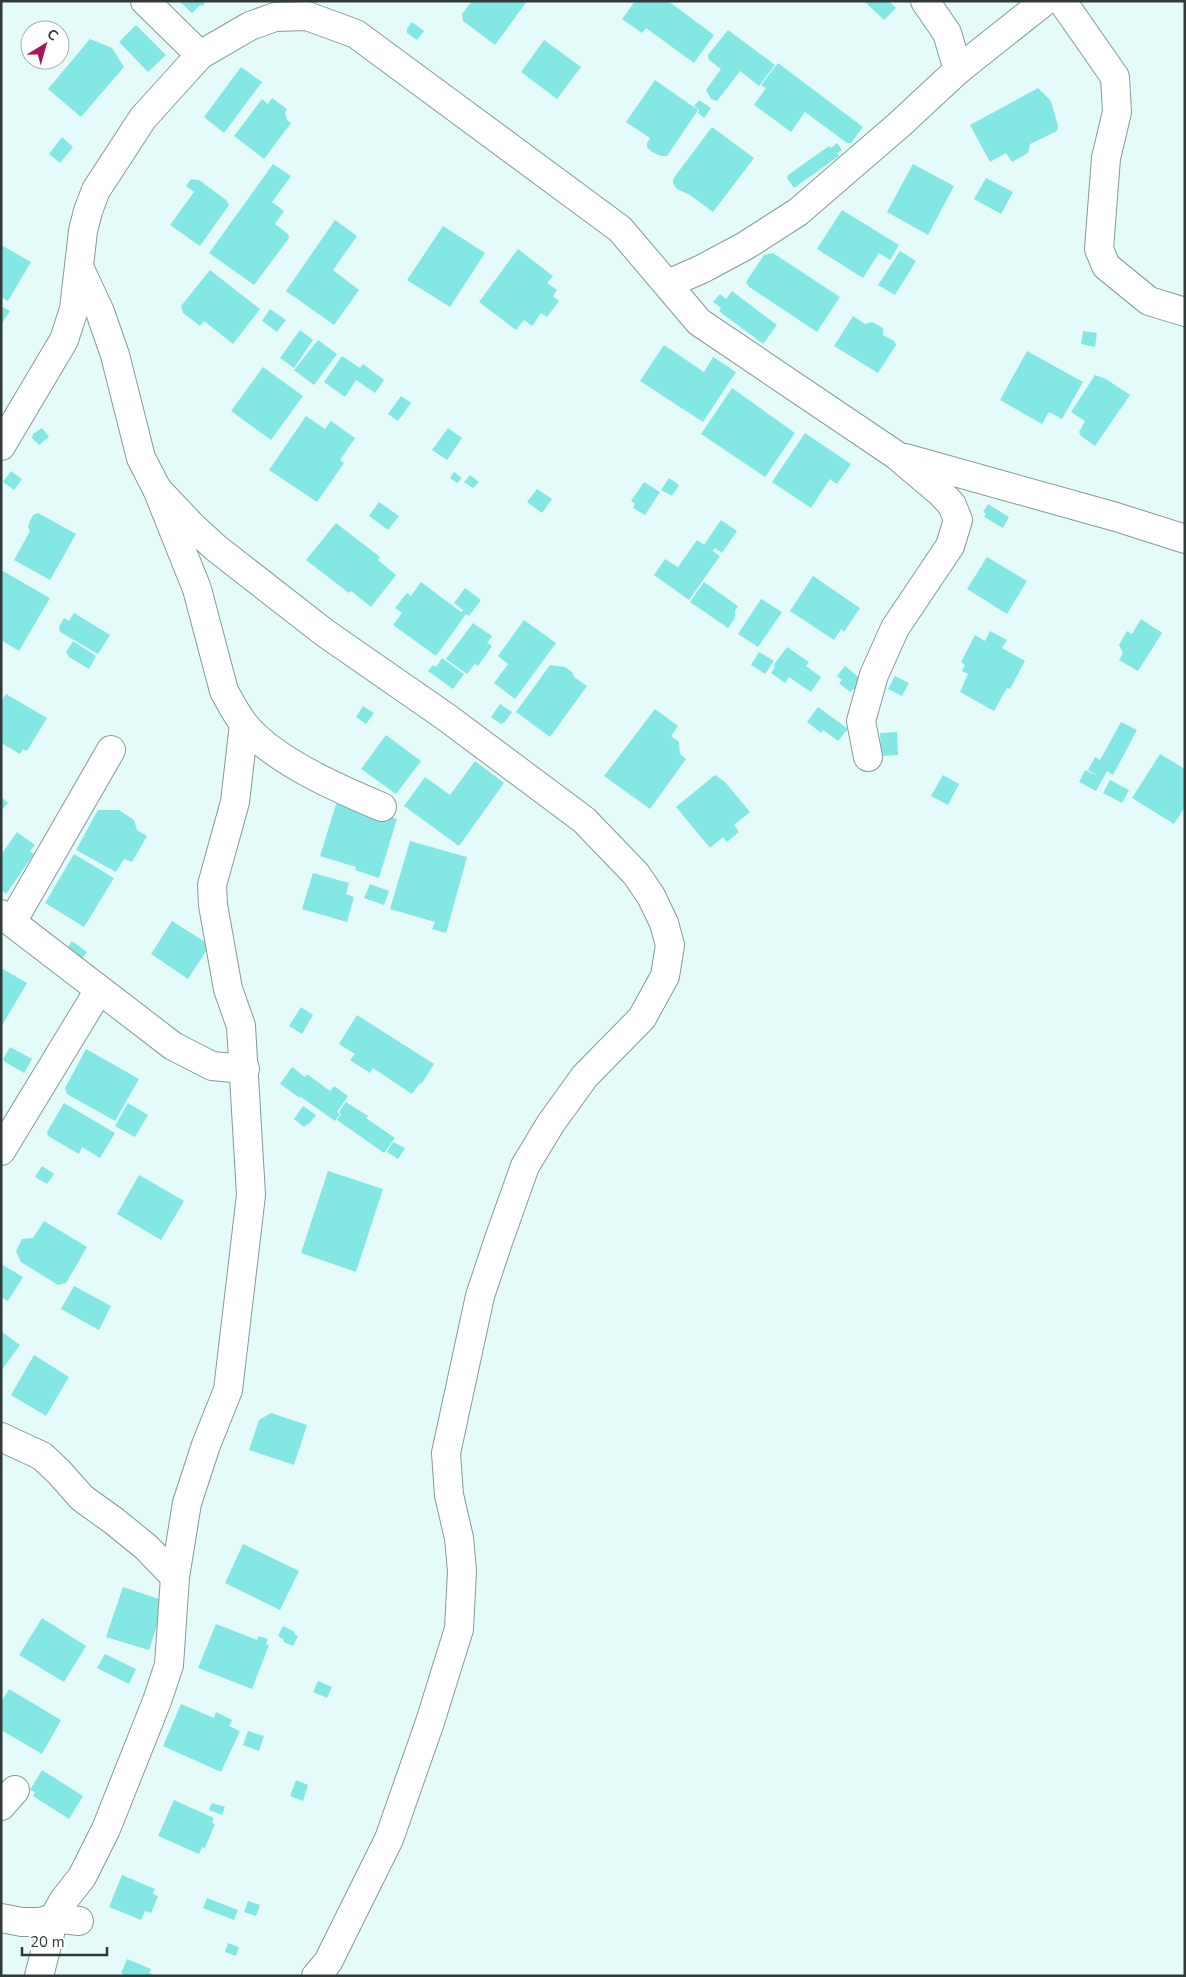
<svg xmlns="http://www.w3.org/2000/svg" width="1186" height="1977" viewBox="0 0 1186 1977" font-family="'Nunito Sans',sans-serif">
	<rect width="100%" height="100%" fill="#e5fbfa"/>
	<!-- building -->
	<g fill="#83e8e3">
		<path d="M179,1H206L202,6L200,5L192,13Z"/>
		<path d="M472,1H527L495,45L463,21L462,14Z"/>
		<path d="M635,1H668L714,35L694,63L646,28L642,33L622,19Z"/>
		<path d="M864,1H889L896,8L884,20Z"/>
		<path d="M412,22L424,31L417,40L407,33V29Z"/>
		<path d="M136,25L166,55L148,72L119,42Z"/>
		<path d="M728,30L775,65L759,86L740,71L717,101L711,99L706,90L721,69L709,60L708,55Z"/>
		<path d="M90,39L112,48L124,67L81,117L48,89Z"/>
		<path d="M544,40L581,67L557,99L521,72Z"/>
		<path d="M778,63L863,127L851,143H847L805,112L791,132L754,105L766,88L761,85Z"/>
		<path d="M241,67L262,82L224,133L204,117Z"/>
		<path d="M655,80L698,110L667,156H661L652,152L647,147V143L650,138L626,122Z"/>
		<path d="M1038,88L1051,101L1058,126L1057,131L1030,144L1028,153L1012,162L1006,153L990,162L970,125Z"/>
		<path d="M272,98L287,109L285,113L287,120L291,123L264,159L234,136L262,99L268,104Z"/>
		<path d="M699,100L711,108L704,118L698,113L699,110L694,106Z"/>
		<path d="M712,127L754,158L713,212L690,195L677,189L673,184V179Z"/>
		<path d="M62,137L73,147L60,163L49,154Z"/>
		<path d="M837,143L842,150L837,153L839,156L794,188L787,178L788,175L829,146L831,148Z"/>
		<path d="M273,164L291,176L272,202L284,211L275,224L288,234L289,238L254,285L209,253Z"/>
		<path d="M913,164L954,186L928,235L887,212Z"/>
		<path d="M986,178L1013,192L1001,214L974,199Z"/>
		<path d="M191,179L199,180L226,200L229,205L200,246L170,225L194,192L186,186Z"/>
		<path d="M842,210L899,245L890,260L879,253L863,278L817,249Z"/>
		<path d="M335,220L357,236L333,270L359,290L334,325L286,291Z"/>
		<path d="M443,226L485,253L450,307L407,280Z"/>
		<path d="M1,245L31,262L8,301L1,297Z"/>
		<path d="M518,249L553,276L547,283L557,290L553,296L559,301L547,317L541,313L532,326L524,320L516,330L479,302Z"/>
		<path d="M900,251L916,261L895,295L878,285Z"/>
		<path d="M773,253L840,297L817,332L749,287L746,282L764,255Z"/>
		<path d="M210,270L260,309L233,344L204,321L200,326L183,313L181,306Z"/>
		<path d="M732,291L777,325L763,344L719,311L721,308L713,302L720,294L726,299Z"/>
		<path d="M1,306L10,311L1,325Z"/>
		<path d="M270,309L286,320L277,332L262,321Z"/>
		<path d="M853,316L865,324L872,322L883,328V335L894,341L896,345L878,373L834,346Z"/>
		<path d="M300,330L313,340L294,368L280,358Z"/>
		<path d="M1083,331L1097,333L1095,347L1081,344Z"/>
		<path d="M318,340L337,354L314,385L294,370Z"/>
		<path d="M664,345L704,372L713,357L736,372L703,422L640,381Z"/>
		<path d="M1027,351L1083,382L1062,419L1049,412L1042,424L1000,400Z"/>
		<path d="M342,356L360,368L363,364L384,380L375,393L356,380L345,397L324,382Z"/>
		<path d="M263,367L303,396L271,440L231,411Z"/>
		<path d="M1095,375L1106,379L1130,395L1095,446L1081,436L1079,432L1085,421L1071,412Z"/>
		<path d="M732,388L795,433L765,477L701,434Z"/>
		<path d="M401,396L411,403L398,421L388,414Z"/>
		<path d="M306,416L325,429L331,421L355,438L340,460L344,463L317,502L269,470Z"/>
		<path d="M42,428L49,437L39,445L32,438L33,434Z"/>
		<path d="M448,428L462,438L447,460L432,450Z"/>
		<path d="M805,433L851,464L837,484L830,479L811,508L772,482Z"/>
		<path d="M11,471L22,479L14,490L3,482Z"/>
		<path d="M454,472L462,478L457,483L450,478Z"/>
		<path d="M470,475L479,482L473,488L464,482Z"/>
		<path d="M669,478L679,485L672,496L661,490Z"/>
		<path d="M644,482L660,492L645,515L633,508L635,504L631,501Z"/>
		<path d="M537,489L552,499L542,513L527,502Z"/>
		<path d="M379,502L399,516L388,530L369,516Z"/>
		<path d="M988,504L1009,517L1003,528L984,517L986,514L983,512Z"/>
		<path d="M38,513L76,534L50,580L14,560L30,531L28,527L30,521L33,515Z"/>
		<path d="M721,520L737,531L722,553L715,548L713,551L707,547L720,556L689,600L654,575L665,559L678,567L697,540L704,545Z"/>
		<path d="M336,523L380,557L378,560L396,575L371,607L351,591L349,593L306,560Z"/>
		<path d="M987,557L1027,581L1007,614L967,589Z"/>
		<path d="M1,570L50,598L19,651L1,640Z"/>
		<path d="M813,576L860,608L844,632L841,629L834,640L790,611Z"/>
		<path d="M421,582L461,612L463,610L454,603L465,588L481,600L469,616L466,614L436,656L393,625L402,613L395,608L407,593L411,596Z"/>
		<path d="M704,582L738,606L735,611V618L728,628L690,602Z"/>
		<path d="M761,599L782,612L758,647L738,634Z"/>
		<path d="M74,613L110,635L98,654L60,632L59,627L64,618L69,621Z"/>
		<path d="M1141,619L1162,633L1138,671L1119,660L1123,653L1119,645L1127,631L1132,634Z"/>
		<path d="M524,620L556,643L515,699L494,683L508,664L498,656Z"/>
		<path d="M473,623L492,636L487,643L492,646L478,666L475,664L467,674L446,659Z"/>
		<path d="M990,631L1007,640L1002,648L1025,661L1010,689L1007,688L994,711L960,692L968,674L962,671L965,665L961,662L975,635L985,641Z"/>
		<path d="M73,641L96,656L89,669L69,657L66,652Z"/>
		<path d="M787,647L809,662L806,666L821,677L811,692L789,677L785,683L771,673L775,667L773,666Z"/>
		<path d="M759,652L774,661L765,674L751,665Z"/>
		<path d="M442,658L464,674L453,689L428,671L433,665L436,667Z"/>
		<path d="M550,665L565,667L572,672L574,677L587,686L550,737L516,712Z"/>
		<path d="M845,666L863,681L855,691L853,689L850,692L839,683L842,680L837,676Z"/>
		<path d="M895,676L909,683L902,696L888,689Z"/>
		<path d="M6,694L47,718L27,751L23,749L20,754L1,743L3,737L1,736V701Z"/>
		<path d="M500,704L512,712L504,723L503,722L501,724L491,717Z"/>
		<path d="M363,706L374,713L366,724L356,717Z"/>
		<path d="M818,707L848,729L838,741L823,730L821,733L807,722Z"/>
		<path d="M655,709L678,726L671,736L679,742L680,754L686,759L650,809L604,776Z"/>
		<path d="M1121,722L1137,730L1113,775L1107,771L1096,791L1079,782L1085,770L1097,776L1088,770L1095,757L1100,760Z"/>
		<path d="M897,732L898,755L881,756L880,733Z"/>
		<path d="M386,735L421,761L396,794L361,769Z"/>
		<path d="M1160,754L1185,769V807L1174,824L1132,798Z"/>
		<path d="M475,761L504,783L459,846L404,806L425,777L450,795Z"/>
		<path d="M715,775L725,782L750,812L734,825L739,832L727,842L723,837L710,848L676,807Z"/>
		<path d="M943,775L959,784L948,805L931,796Z"/>
		<path d="M1110,780L1129,790L1122,803L1103,793Z"/>
		<path d="M1,797L8,803L1,811Z"/>
		<path d="M337,801L397,819L379,878L355,870L356,867L320,856Z"/>
		<path d="M98,810H119L134,820L137,830L147,836L132,862L124,859L116,872L76,850Z"/>
		<path d="M17,832L35,845L30,851L34,854L6,894L1,890V855Z"/>
		<path d="M410,841L467,857L446,933L432,929L435,922L390,909Z"/>
		<path d="M74,854L114,878L84,927L45,903Z"/>
		<path d="M313,873L349,883L346,894L354,897L347,922L302,909Z"/>
		<path d="M370,884L389,891L384,905L364,898Z"/>
		<path d="M172,921L210,945L188,979L151,954Z"/>
		<path d="M72,941L87,952L81,960L67,948Z"/>
		<path d="M1,968L27,983L1,1027Z"/>
		<path d="M301,1007L313,1015L302,1034L289,1026Z"/>
		<path d="M357,1015L434,1064L422,1083L419,1084L412,1094L373,1068L370,1073L350,1060L355,1054L339,1044Z"/>
		<path d="M10,1047L32,1059L24,1073L5,1062L3,1059Z"/>
		<path d="M86,1049L139,1079L115,1121L67,1094L65,1088Z"/>
		<path d="M292,1067L305,1077L307,1074L330,1091L334,1086L348,1096L337,1112L340,1114L335,1121L301,1097L300,1098L280,1084Z"/>
		<path d="M346,1102L368,1116L366,1118L395,1138L384,1153L337,1120L341,1114L339,1112Z"/>
		<path d="M64,1103L115,1133L100,1158L82,1147L79,1154L48,1136L47,1132Z"/>
		<path d="M128,1103L148,1115L135,1137L115,1126Z"/>
		<path d="M303,1106L316,1115L308,1125L307,1124L304,1127L294,1119Z"/>
		<path d="M393,1142L405,1148L398,1159L387,1152Z"/>
		<path d="M42,1166L54,1174L47,1184L35,1177Z"/>
		<path d="M328,1171L383,1189L356,1272L301,1253Z"/>
		<path d="M139,1175L184,1201L161,1240L117,1214Z"/>
		<path d="M44,1221L87,1247L66,1283L58,1285L21,1262L16,1251L22,1239L33,1238Z"/>
		<path d="M1,1264L23,1277L8,1301L1,1297Z"/>
		<path d="M74,1286L111,1306L99,1330L61,1309Z"/>
		<path d="M1,1331L20,1345L1,1371Z"/>
		<path d="M34,1355L69,1377L46,1416L11,1395Z"/>
		<path d="M271,1413L307,1425L294,1465L249,1450L259,1420Z"/>
		<path d="M243,1544L299,1571L280,1610L225,1583Z"/>
		<path d="M123,1587L165,1601L149,1650L106,1637Z"/>
		<path d="M42,1618L86,1646L64,1682L19,1655Z"/>
		<path d="M216,1624L257,1640L259,1636L268,1639L266,1644L269,1645L252,1689L198,1668Z"/>
		<path d="M283,1626L295,1632L294,1634L298,1636L293,1646L284,1642V1640L278,1636Z"/>
		<path d="M105,1654L136,1669L129,1684L97,1668Z"/>
		<path d="M318,1681L332,1687L327,1698L313,1692Z"/>
		<path d="M9,1689L61,1720L42,1754L1,1730V1702Z"/>
		<path d="M181,1704L214,1718L216,1712L232,1720L229,1726L240,1731L221,1772L163,1746Z"/>
		<path d="M248,1731L264,1736L259,1751L243,1745Z"/>
		<path d="M42,1770L83,1796L69,1819L33,1796L35,1792L30,1790Z"/>
		<path d="M296,1780L308,1785L303,1801L290,1796Z"/>
		<path d="M174,1800L214,1818L212,1823L215,1824L205,1848L202,1847L199,1854L158,1836Z"/>
		<path d="M212,1803L225,1807L222,1815L209,1810Z"/>
		<path d="M122,1875L155,1889L153,1894L158,1896L151,1913L145,1911L141,1920L109,1907Z"/>
		<path d="M207,1898L238,1910L234,1920L203,1908Z"/>
		<path d="M248,1901L260,1905L256,1916L244,1912Z"/>
		<path d="M228,1943L239,1947L236,1956L225,1952Z"/>
		<path d="M127,1959L151,1969L149,1973L156,1976H127L121,1973Z"/>
	</g>
	<g fill="none" stroke-linecap="round" stroke-linejoin="round">
		<defs>
			<g id="minor">
				<path d="M145,1L200,55"/>
				<path d="M925,1L947,33L958,70"/>
				<path d="M1062,1L1115,77L1117,112L1106,158L1099,249L1106,266L1149,301L1185,312"/>
				<path d="M80,269L100,312L115,355L141,458L157,489L197,589L224,691C230,702 236,714 244,724C272,760 341,790 382,807"/>
				<path d="M668,284L702,269L745,246L798,212L900,124L958,70L1045,1"/>
				<path d="M1,446L64,340L74,309L83,231L88,211L96,190L143,118L200,55L250,26L275,17L307,16L356,34L620,229L699,322L896,455L941,493L952,505L958,520L950,546L895,628L874,675L861,721L868,757"/>
				<path d="M905,458L1116,517L1185,539"/>
				<path d="M157,489L192,526L216,548L325,633L446,717L584,820L636,874L651,896L664,923L670,945L665,976L642,1018L585,1076L551,1123L525,1166L499,1239L480,1296L446,1453L449,1495L459,1538L462,1571L459,1629L430,1722L389,1839L328,1962L316,1976"/>
				<path d="M1,914L173,1046L212,1066L245,1069"/>
				<path d="M12,922L111,750"/>
				<path d="M1,1151L99,990"/>
				<path d="M1,1437L42,1456L59,1472L82,1498L114,1521L146,1547L175,1577"/>
				<path d="M1,1806L15,1790"/>
				<path d="M1,1918L22,1922H40L54,1918L79,1921"/>
				<path d="M39,1976L54,1918L63,1901L82,1877L106,1829L157,1701L169,1665L175,1577L187,1503L206,1445L228,1390L251,1195L241,1026L228,989L213,905L212,885L235,802L244,724"/>
			</g>
		</defs>
		<!-- minor casing -->
		<use href="#minor" stroke="#869a99" stroke-width="30"/>
		<!-- minor -->
		<use href="#minor" stroke="#fff" stroke-width="28"/>
	</g>
	<!-- border -->
	<rect width="1186" height="1977" fill="none" stroke="#313939" stroke-width="5"/>
	<!-- north arrow -->
	<g transform="translate(45 45) rotate(37)"><circle r="24" fill="#ffffff" stroke="#adb0b0"/>
	<path d="M0-4L9 19L0 12L-9 19Z" fill="#a71755"/>
	<text y="-8" font-size="14" font-weight="bold" text-anchor="middle" fill="#313939">С</text>
	</g>
	<!-- scale -->
	<path d="M22 1947v8h85v-8" fill="none" stroke="#313939" stroke-width="2.5"/>
	<text x="30" y="1947" font-size="15" fill="#313939" stroke="#ffffff" stroke-width="4" paint-order="stroke">20 m</text>
</svg>
